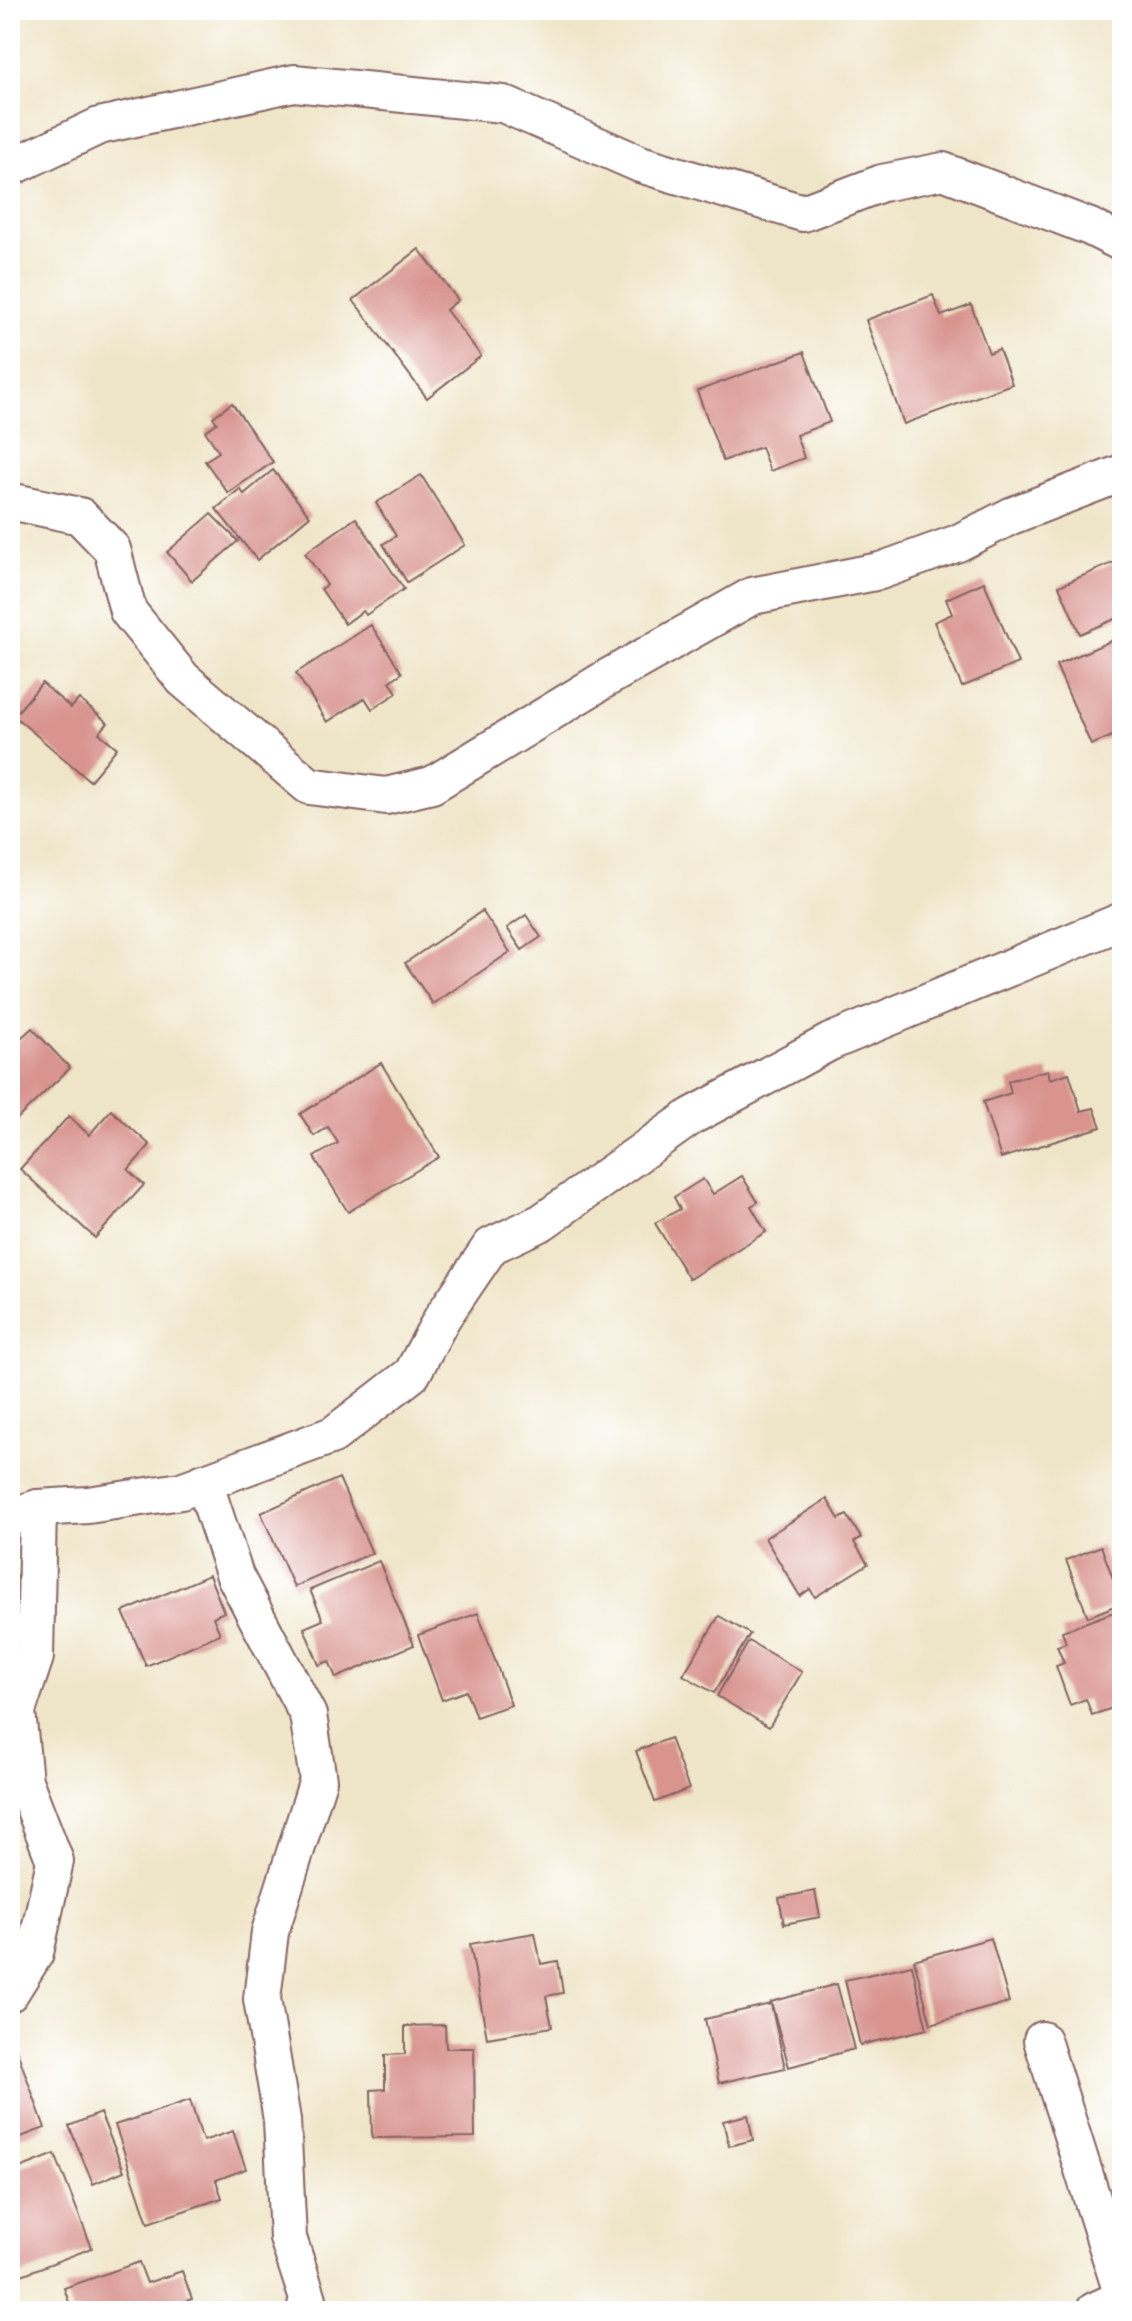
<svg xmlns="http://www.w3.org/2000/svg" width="1132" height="2321" viewBox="0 0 1132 2321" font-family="Itim,sans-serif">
	<rect width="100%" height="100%" fill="#fff"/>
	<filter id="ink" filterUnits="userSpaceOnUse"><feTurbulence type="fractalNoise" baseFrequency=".0125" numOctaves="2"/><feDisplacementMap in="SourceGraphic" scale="16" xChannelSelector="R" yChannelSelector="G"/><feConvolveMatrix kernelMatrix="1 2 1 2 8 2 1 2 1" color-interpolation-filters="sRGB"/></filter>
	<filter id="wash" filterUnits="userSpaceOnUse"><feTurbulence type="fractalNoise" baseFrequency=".006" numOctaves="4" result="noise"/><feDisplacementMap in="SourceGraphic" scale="32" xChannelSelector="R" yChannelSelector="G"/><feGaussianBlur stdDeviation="1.8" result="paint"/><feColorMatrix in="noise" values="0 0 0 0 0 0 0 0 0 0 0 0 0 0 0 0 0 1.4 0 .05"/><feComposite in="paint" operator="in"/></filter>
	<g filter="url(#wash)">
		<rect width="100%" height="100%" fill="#efe5c8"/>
		<g id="blocks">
			<!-- building -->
			<g fill="#d9948f">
				<path d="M419,249L458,300L446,310L481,356L427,398L353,300Z"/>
				<path d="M933,295L941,316L971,305L989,353L999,349L1012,384L904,424L866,320Z"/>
				<path d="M804,352L830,422L796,435L804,458L770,471L761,447L723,461L697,391Z"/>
				<path d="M232,403L273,462L228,493L205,461L219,452L205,431L217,423L213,417Z"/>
				<path d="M273,470L310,516L257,560L216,509L240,489L244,494Z"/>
				<path d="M421,475L465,545L407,582L383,544L396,536L376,503Z"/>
				<path d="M211,514L238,541L192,581L167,552Z"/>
				<path d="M356,518L404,589L366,615L363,611L345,624L321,589L327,585L305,553Z"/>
				<path d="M1122,559V616L1080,634L1059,586Z"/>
				<path d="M984,582L1018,663L962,687L934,622L952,614L946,599Z"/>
				<path d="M371,625L402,673L390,681L397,693L372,709L365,698L327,722L296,673Z"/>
				<path d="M1122,636V732L1091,745L1056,665Z"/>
				<path d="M42,683L71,708L79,699L108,723L99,733L117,748L90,781L14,716Z"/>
				<path d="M482,911L510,952L433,1004L405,963Z"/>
				<path d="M526,915L541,937L522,950L507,928Z"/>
				<path d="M32,1028L70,1068L15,1121L10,1117V1048Z"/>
				<path d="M381,1063L439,1157L348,1212L314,1157L338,1143L328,1127L314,1136L300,1114Z"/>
				<path d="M1048,1070L1050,1079L1069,1073L1081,1111L1094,1108L1101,1127L1001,1158L983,1102L1011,1093L1008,1081Z"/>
				<path d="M111,1110L150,1145L128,1170L144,1185L95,1238L20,1169L69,1116L89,1135Z"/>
				<path d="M742,1176L758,1202L751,1206L766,1232L689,1279L655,1223L680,1209L674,1197L703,1179L713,1194Z"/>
				<path d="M339,1478L372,1553L294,1587L261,1513Z"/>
				<path d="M827,1499L839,1519L847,1515L861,1538L854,1542L868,1564L815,1597L810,1589L800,1596L765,1538Z"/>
				<path d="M1101,1546L1122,1603L1088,1617L1066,1560Z"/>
				<path d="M379,1561L414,1645L336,1678L329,1661L319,1665L304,1628L323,1620L310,1590Z"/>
				<path d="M209,1575L224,1612L213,1617L220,1634L146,1666L123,1612Z"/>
				<path d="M1122,1609V1705L1092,1715L1086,1699L1070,1705L1056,1666L1064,1663L1057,1646L1066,1643L1062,1631Z"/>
				<path d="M478,1613L511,1705L476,1717L466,1691L442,1700L418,1635Z"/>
				<path d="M719,1616L750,1634L714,1693L683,1675Z"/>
				<path d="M749,1641L802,1672L769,1727L717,1696Z"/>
				<path d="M670,1738L689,1789L655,1802L636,1751Z"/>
				<path d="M815,1891L820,1917L784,1924L779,1898Z"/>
				<path d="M535,1933L541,1964L558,1961L563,1993L546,1996L552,2027L487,2038L470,1944Z"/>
				<path d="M991,1938L1009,2002L931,2024L914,1960Z"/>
				<path d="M912,1965L927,2029L860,2045L845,1980Z"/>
				<path d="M837,1984L854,2049L789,2067L771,2002Z"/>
				<path d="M771,2004L785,2068L719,2083L705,2019Z"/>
				<path d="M445,2025L446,2048H474L475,2137L372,2138L371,2090L385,2089V2055L405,2054V2026Z"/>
				<path d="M10,2032L45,2128L10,2141Z"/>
				<path d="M190,2100L203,2141L233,2131L246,2169L216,2180L222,2198L148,2223L115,2125Z"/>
				<path d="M100,2113L124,2171L93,2184L69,2126Z"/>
				<path d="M748,2115L753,2140L729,2146L723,2121Z"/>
				<path d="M55,2154L92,2248L14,2278L10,2267V2172Z"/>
				<path d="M139,2262L147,2283L182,2271L192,2299L168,2308L169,2311H72L64,2288Z"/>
			</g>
		</g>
	</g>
	<g filter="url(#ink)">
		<use href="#blocks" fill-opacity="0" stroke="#846462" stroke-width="2"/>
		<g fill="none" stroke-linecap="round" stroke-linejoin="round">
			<defs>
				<g id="street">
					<path d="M10,168L99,126L294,83L503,104L640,164L803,213L882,183L943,171L1090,227L1122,243"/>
					<path d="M10,501L80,516L112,549L128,611L183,679L309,786L386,796L432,785L607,678L752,596L880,571L958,543L1011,516L1122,473"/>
					<path d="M204,1482L235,1576L308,1715L318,1780L270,1932L262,1999L282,2120L288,2238L308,2299L305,2311"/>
					<path d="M10,1517L38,1508L88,1505L181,1491L333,1435L412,1374L442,1318L491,1246L542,1222L692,1116L830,1042L1122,921"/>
					<path d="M10,1993L35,1953L55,1861L24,1781L17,1711L35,1657L38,1508"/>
					<path d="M1042,2040L1122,2293"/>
					<path d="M1094,2311L1122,2298"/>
				</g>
			</defs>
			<!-- street casing -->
			<use href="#street" stroke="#846462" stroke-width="40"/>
			<!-- street -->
			<use href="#street" stroke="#fff" stroke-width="36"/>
		</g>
	</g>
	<!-- margin -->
	<rect width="1132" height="2321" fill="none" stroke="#fff" stroke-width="40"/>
</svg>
